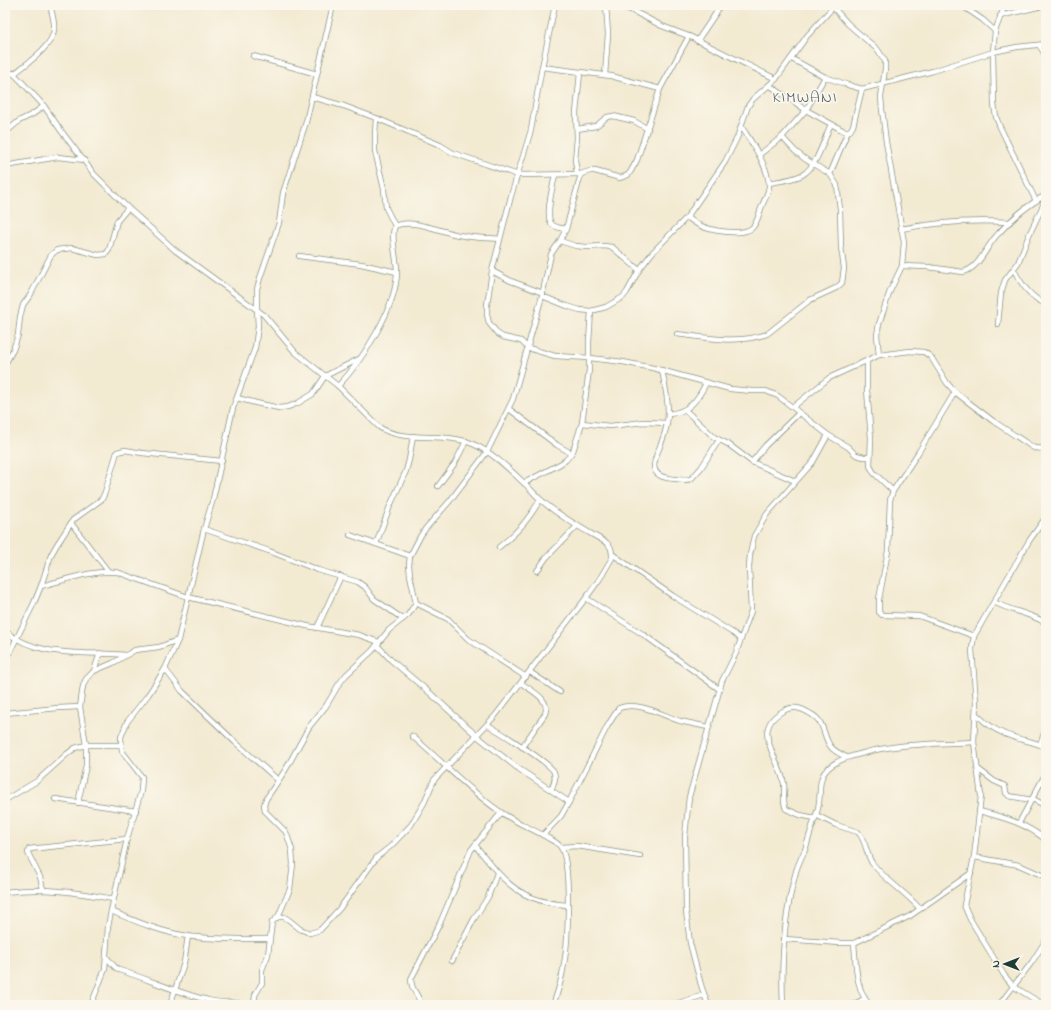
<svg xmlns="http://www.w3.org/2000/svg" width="1051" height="1010" viewBox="0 0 1051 1010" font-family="'Indie Flower',sans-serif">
	<rect width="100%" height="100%" fill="#fbf7ec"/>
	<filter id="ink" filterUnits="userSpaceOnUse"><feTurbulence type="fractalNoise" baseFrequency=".025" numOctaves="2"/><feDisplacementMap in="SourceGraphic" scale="8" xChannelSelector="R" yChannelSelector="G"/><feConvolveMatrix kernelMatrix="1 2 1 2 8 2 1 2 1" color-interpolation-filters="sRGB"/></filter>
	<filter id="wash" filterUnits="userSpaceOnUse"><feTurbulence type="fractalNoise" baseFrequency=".012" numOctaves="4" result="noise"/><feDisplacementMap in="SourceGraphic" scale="16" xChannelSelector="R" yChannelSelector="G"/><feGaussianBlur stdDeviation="0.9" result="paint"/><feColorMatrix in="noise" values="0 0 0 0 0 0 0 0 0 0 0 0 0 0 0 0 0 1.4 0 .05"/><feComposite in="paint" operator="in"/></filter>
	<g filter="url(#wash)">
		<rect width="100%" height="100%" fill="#f3ead2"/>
	</g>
	<g filter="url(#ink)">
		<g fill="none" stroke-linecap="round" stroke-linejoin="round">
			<defs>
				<g id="minor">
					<path d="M555,5L541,72L531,130L511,196L492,271L487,305V315L489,323L498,334L503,337L521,341L528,348L555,356L590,358L623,362L653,368L730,389L752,391H766L778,396L828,435L848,447L856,455L864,457H870"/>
					<path d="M619,5L633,11L662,26L691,37L776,79"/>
					<path d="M961,5L983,20L995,31"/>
					<path d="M1005,5L995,31L993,52L994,104L996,117L1000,127L1036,201"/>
					<path d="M832,6L848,24L878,50L885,61V69L881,97L882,109L886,142L904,242L902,266L890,291L879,324L877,335L879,355"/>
					<path d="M1000,16L1046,5"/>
					<path d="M697,41L716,13L720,5"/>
					<path d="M1039,45L1046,56"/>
					<path d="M253,56L317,74"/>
					<path d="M792,59L825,77L848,85L862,89L933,71L993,52L1017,47L1046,44"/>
					<path d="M542,67L611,76L660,89"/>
					<path d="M5,70L14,74L21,81L44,106L62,132L94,174L128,208L176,251L264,315L295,352L338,386L379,427C404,444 445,431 473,444C492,452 509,469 524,483C530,488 535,495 541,500C560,517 585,530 607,543L611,548L612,554V558L599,580L586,598L495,716L434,780L424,803L411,825L391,846L377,857L340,908L320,930L310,933L300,929L289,920L284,917H278L272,922L268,955L262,970V983L255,995L254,1005"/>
					<path d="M14,74C26,64 52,47 54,30C55,22 52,13 50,5"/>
					<path d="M605,75L608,34L606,5"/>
					<path d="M769,85L806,110L844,131H850L853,126L862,89"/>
					<path d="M312,97L344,106L376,118L440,145L453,153L518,175L581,174"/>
					<path d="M376,118L375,135V151L384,189L386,208L395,226"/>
					<path d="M577,129L596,126L607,117L613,116L634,121L648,129"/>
					<path d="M5,133L19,121L33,114L44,106"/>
					<path d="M760,154L782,137L806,110L825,77"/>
					<path d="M5,166L58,157L85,160"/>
					<path d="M577,174L575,160L577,138L576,113L580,73"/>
					<path d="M830,174L848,131"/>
					<path d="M555,175C553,186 545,214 551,223C554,228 561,228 566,229"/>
					<path d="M769,183C780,181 792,180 802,175C817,167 824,139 831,124"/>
					<path d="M687,217C691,220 695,223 699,225C710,231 743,236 752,228C758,222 759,213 762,206C765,198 770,191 769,183C766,162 751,142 741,126"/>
					<path d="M901,229C937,222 974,220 1010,222"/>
					<path d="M560,241L576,246L586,247L604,246L612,247L639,270"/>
					<path d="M299,256L361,264L397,272"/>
					<path d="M902,266L928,267L963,272C980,268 986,246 998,234C1010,220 1029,204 1046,195"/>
					<path d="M1014,270C1021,284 1031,298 1046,304"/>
					<path d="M492,271L511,281L543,293"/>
					<path d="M542,296L567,306L580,310L591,311L606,307L623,297L627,292L639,270L652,253L687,217L725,162L737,138L748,106L753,99L776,79L807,36L835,5"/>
					<path d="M998,324L1001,293L1005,280L1018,263L1029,235L1046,199"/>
					<path d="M677,334C706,338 739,344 767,334L810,300L836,288L842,283L844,268L841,247L840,209L837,185L830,174L805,159L795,151L782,137"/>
					<path d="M867,360V390L871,438L870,466L874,473L893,491"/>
					<path d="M5,364L13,350L18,335L20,317L23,305L31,294L51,255L57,250L72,248L98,255L106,254L109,250L117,221L128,208"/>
					<path d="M662,370C665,386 670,407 667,423C666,430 663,439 660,446C655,459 647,474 667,478C675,479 684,481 691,479L701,468L719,440"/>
					<path d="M338,386C362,361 397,307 397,271C397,259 390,235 395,226C412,218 442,232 459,235C473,238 487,238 500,239"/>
					<path d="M955,392L918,453L893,491L890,500L888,551L879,599V612L882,615L919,616L974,636"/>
					<path d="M237,398L256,403L279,408L288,407L298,403L313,394L325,376L359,359"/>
					<path d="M793,407L829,378L879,355L910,351L924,352L931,357L947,383L955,392L993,421L1034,448L1046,449"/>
					<path d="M509,409L557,445L571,453"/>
					<path d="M685,410L714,437L728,444L752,462L795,481"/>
					<path d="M668,414C688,413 698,400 706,383"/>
					<path d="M582,423L610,426L644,422L667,423"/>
					<path d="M752,462L765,446L799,413"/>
					<path d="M524,483L560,464L566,460L573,451L582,423L589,370V342L591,311"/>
					<path d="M438,486L455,463L466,441"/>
					<path d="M71,523L108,571"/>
					<path d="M204,529L269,551L318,570L358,582L365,587L374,599L403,619"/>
					<path d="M350,535L410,556"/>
					<path d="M376,544L390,506L406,471L409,460L413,436"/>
					<path d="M499,547C518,532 528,520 540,500"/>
					<path d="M612,554L673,596L733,633L741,639"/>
					<path d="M537,571L546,558L578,525"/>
					<path d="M41,586C66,580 91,570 117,572L188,597L307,626L359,635L379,642"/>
					<path d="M586,598L644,635L719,689"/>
					<path d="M994,602C1010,611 1030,613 1046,623"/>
					<path d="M416,603L448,619L468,639L526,677"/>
					<path d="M317,628L341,576"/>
					<path d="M5,631C40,659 84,651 126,655"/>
					<path d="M377,645L391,660L430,693L477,736L516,767L569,802"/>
					<path d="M5,662L34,603L41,586L51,555L56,546L73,520L102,499L105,492L117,452L125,450L142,453L222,461"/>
					<path d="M165,669L182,691L235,742L278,780"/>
					<path d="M94,671L100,653"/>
					<path d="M530,672L560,692"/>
					<path d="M521,683C530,690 551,699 545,714L522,747"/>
					<path d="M5,713L58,708L80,707"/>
					<path d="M976,714C986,724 1001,734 1016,738C1026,741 1037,742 1046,748"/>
					<path d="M488,725C500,732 550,763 554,772C556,779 554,784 551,790"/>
					<path d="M412,736C442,761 469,791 502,813C517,823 533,829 548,838C552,840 557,843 560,846C572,860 568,944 564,964C562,978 558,992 553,1005"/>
					<path d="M1040,744L1046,729"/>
					<path d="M978,769L994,781L1005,786L1006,793L1009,796L1032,800"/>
					<path d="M55,799L136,811"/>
					<path d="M1033,799L1046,806"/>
					<path d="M5,800L37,781L67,754L75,748L86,745H121"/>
					<path d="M78,803L86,765V745L80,707L83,686L86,679L94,671L113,663L135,650L159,647L178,640"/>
					<path d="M979,811C1003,817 1027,824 1046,840"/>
					<path d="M816,815L836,825L858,832C866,840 866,854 872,863C887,882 905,891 920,909"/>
					<path d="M815,818L800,815L786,809C782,801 785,793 784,784C780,758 749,730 783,711C793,705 801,708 811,714C826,722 822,736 831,747C835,752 841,754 846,757"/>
					<path d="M1019,823L1046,773"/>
					<path d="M543,835L561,816L569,802L608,725L619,708C639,701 662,715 680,721C689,723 699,725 708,727"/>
					<path d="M475,845C504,881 517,901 567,905"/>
					<path d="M561,847L577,846L640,856"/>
					<path d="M974,857L1019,865L1046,877"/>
					<path d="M43,889L40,877L28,853L29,849L127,839"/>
					<path d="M5,892C42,887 77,892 113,899"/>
					<path d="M111,911C135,921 160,932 187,936C214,940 242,939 269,939"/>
					<path d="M278,917L290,889L293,864L292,850L286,832L265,811L264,805L266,799L286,769L309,727L326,706L339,684L346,675L372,651L389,630L408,615L416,603L410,575L409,565L410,556L421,535L426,528L449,502L487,452L513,399L542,296L551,254L560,241L566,229L581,174L590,171H595L620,178L628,175L631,171L637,160L660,89L689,36"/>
					<path d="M784,939L840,943H854L910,916L971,873"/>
					<path d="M854,943C856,962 855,990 870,1005"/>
					<path d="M107,958L115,967L119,970C149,979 177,993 208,1000C221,1004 234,1001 247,1005"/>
					<path d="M452,961L474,919L488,897L497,873"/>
					<path d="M91,1005L105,969L108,927L111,911L127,839L141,791L142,777L122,751L121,737L127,722L148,695L165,669L178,640L204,529L213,499L233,408L255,348L258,326L257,309V289L260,278L279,223L283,193L306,122L333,5"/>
					<path d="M170,1005L184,963L188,936"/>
					<path d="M420,1005C420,994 411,992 411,979L440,923L471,850L501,813"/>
					<path d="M672,1005L704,995"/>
					<path d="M708,1005L701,985L690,943L686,911L685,836L689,797L722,681L736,653L751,611L749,567L750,555L754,536L767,514L813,462L828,435"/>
					<path d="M783,1005C781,962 784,917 795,875C797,866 801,858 805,850C809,838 812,826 816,815C825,793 811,776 837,762C844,758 852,756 860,754C897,743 936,744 974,742"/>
					<path d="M853,1005L864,999"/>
					<path d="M999,1005L1032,962L1046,940"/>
					<path d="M1044,1005L1013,986L1004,975L970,919L964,905L974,857L981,796L974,742L976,703L972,649L974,636L1029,541L1046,517"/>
				</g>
			</defs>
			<!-- minor casing -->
			<use href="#minor" stroke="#899483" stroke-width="6"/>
			<!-- minor -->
			<use href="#minor" stroke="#fff" stroke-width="4.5"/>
		</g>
	</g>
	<g text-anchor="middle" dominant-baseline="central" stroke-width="3.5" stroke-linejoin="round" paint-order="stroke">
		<!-- quarter labels -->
		<g font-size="16" letter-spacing="1" fill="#586670" stroke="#fbf7ec">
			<text x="805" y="98">KIMWANI</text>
		</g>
	</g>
	<!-- margin -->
	<rect width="1051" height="1010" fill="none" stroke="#fbf7ec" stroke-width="20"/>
	<!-- north arrow -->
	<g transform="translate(1005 964) rotate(270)" stroke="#fbf7ec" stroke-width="3" paint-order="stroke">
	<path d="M0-3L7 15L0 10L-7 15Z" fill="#1f3d34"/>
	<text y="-6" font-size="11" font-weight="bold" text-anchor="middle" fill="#1f3d34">N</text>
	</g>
</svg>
